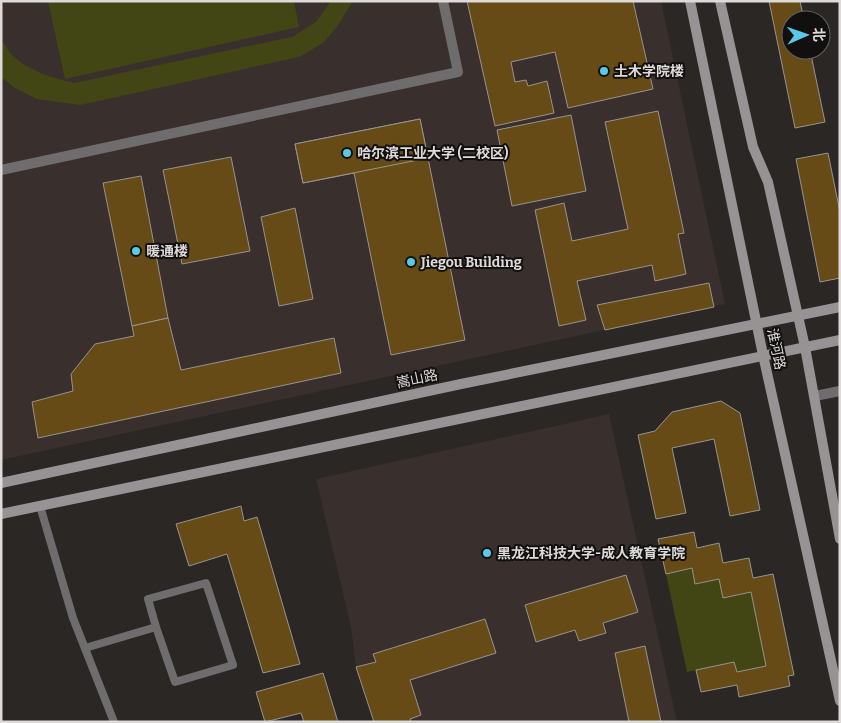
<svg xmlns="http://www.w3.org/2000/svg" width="841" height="723" viewBox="0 0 841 723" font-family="Bitter,'Noto Sans SC',serif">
	<rect width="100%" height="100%" fill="#2a2725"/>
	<!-- built -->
	<g fill="#392f2c">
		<path d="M1,1H661L725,304L1,460Z"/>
		<path d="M609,414L677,722H374L356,667L351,627L316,479Z"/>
	</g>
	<!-- green -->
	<g fill="#424615">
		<path d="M48,1H294L299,27L65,79Z"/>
		<path d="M331,1H353L337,27L323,43L299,57L80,105L37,99L15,88L1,77V39C5,44 8,51 12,55C28,71 53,78 74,83L292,37L316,22Z"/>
		<path d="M692,568L696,584L719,579L751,592L766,666L737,672L734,662L687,672L666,574Z"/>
	</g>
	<!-- building -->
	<g fill="#674b16" stroke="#969491">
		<path d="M467,1H633L653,89L568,108L555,52L511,62L515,82L526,80L528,86L547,81L554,113L495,126Z"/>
		<path d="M769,1H800L804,20H791V50H810L825,122L795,128Z"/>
		<path d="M658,111L684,233L678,234L686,274L655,281L652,265L577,281L586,320L559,326L535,210L564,203L572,241L628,229L605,122Z"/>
		<path d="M571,115L586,191L512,206L497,130Z"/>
		<path d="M420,119L465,340L391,355L354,173L303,183L295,144Z"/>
		<path d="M420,119L428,158L303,183L295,144Z"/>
		<path d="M828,153L840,212V278L820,282L796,159Z"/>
		<path d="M231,157L250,251L182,264L163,170Z"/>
		<path d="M141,176L168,318L132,326L103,183Z"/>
		<path d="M295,208L313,299L279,306L261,217Z"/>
		<path d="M709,283L714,307L605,330L597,305Z"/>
		<path d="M168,318L181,370L334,338L341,373L38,438L32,402L73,391L71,374L95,344L134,336L132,326Z"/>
		<path d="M721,401L740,413L760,510L730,516L714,439L672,448L686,513L656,519L638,435L655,431L672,412Z"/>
		<path d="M241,506L244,521L257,517L300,664L263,673L227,554L189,566L176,524Z"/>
		<path d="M694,532L697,548L719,543L723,563L749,558L753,578L773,574L794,675L788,676L790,686L739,697L737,685L701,692L696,670L734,662L737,672L766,666L751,592L723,598L719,579L695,584L692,568L666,574L658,539Z"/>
		<path d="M626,575L638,612L603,623L606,633L579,641L575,630L536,642L525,605Z"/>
		<path d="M485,619L496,653L410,680L421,715L410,719L411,722H374L356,667L376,662L373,654Z"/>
		<path d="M645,646L661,722H629L615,653Z"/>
		<path d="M323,673L338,722H304L301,713L265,722L256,692Z"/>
	</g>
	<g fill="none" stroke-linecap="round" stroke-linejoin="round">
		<!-- service -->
		<g stroke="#6e6c6d" stroke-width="8">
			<path d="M40,506L73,618L114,722"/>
			<path d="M85,648L156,627L175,682L233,665L206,583L148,599L156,627"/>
		</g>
		<!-- minor -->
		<g stroke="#6e6c6d" stroke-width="10">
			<path d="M1,170L458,72L443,1"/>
			<path d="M815,396L840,391"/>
		</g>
		<!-- secondary -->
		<g stroke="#979394" stroke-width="10">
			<path d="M690,1L763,355L840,701"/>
			<path d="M720,1L753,147L768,182L805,347L840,539"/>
			<path d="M1,483L461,384L840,307"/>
			<path d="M1,514L840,340"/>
		</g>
	</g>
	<!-- markers -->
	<g fill="#5ac8e6" stroke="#12100f" stroke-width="2">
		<circle cx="604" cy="71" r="5"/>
		<circle cx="347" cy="153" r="5"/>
		<circle cx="136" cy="251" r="5"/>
		<circle cx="411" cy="262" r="5"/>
		<circle cx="487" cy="553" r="5"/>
	</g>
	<g text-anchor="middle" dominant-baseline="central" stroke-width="4" stroke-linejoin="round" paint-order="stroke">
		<!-- poi labels -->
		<g font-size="14" font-weight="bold" fill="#dddad9" stroke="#12100f" text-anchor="start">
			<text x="614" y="71">土木学院楼</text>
			<text x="357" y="153">哈尔滨工业大学 (二校区)</text>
			<text x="146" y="251">暖通楼</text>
			<text x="421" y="262">Jiegou Building</text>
			<text x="497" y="553">黑龙江科技大学-成人教育学院</text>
		</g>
		<!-- street labels -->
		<g font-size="14" fill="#dddad9" stroke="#12100f">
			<text transform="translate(776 349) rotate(78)">淮河路</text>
			<text transform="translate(417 379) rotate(-12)">嵩山路</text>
		</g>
	</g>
	<!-- border -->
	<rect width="841" height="723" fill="none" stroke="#dddad9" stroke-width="5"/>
	<!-- north arrow -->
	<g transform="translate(806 35) rotate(88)"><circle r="24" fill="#12100f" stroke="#636160"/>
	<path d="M0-4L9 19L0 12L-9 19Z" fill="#5ac8e6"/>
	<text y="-8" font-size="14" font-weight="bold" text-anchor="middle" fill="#dddad9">北</text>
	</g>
</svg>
